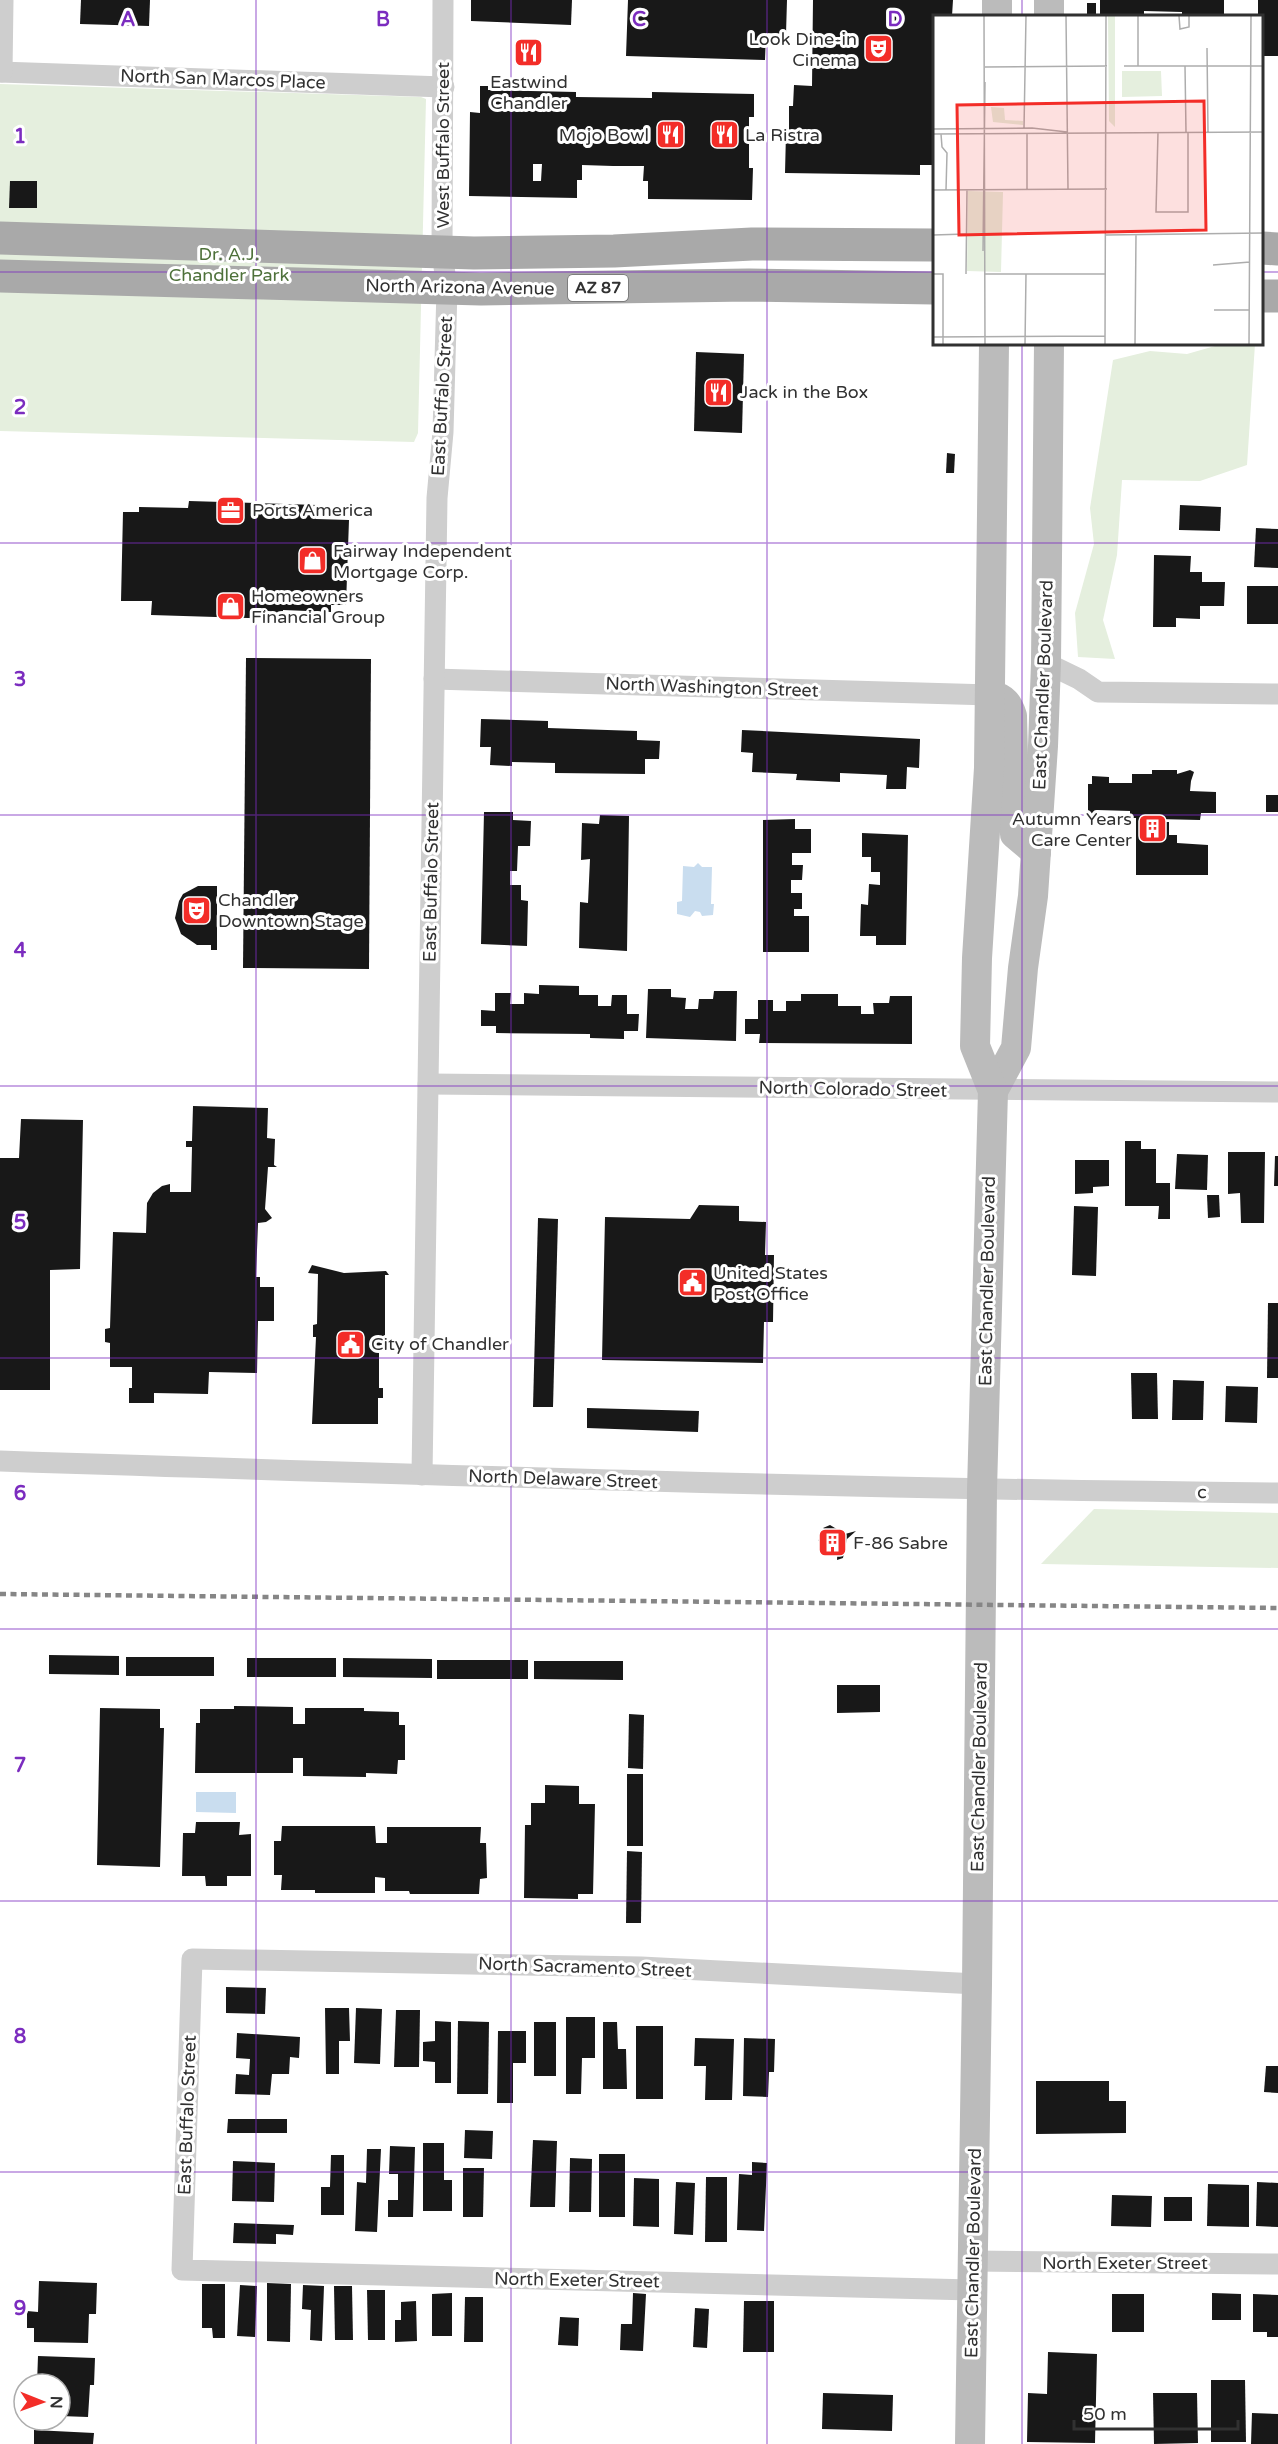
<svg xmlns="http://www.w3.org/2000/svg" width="1278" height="2444" viewBox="0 0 1278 2444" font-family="'Varela Round',sans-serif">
	<rect width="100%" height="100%" fill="#fff"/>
	<!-- green -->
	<g fill="#e5efde">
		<path d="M0,84L421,97L426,99L418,433L414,442L0,431Z"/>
		<path d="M1222,344H1255L1247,465L1200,481L1122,480L1117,555L1103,620L1115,659L1078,657L1075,613L1094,544L1090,508L1113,360L1150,351L1187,354Z"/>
		<path d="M1094,1509L1278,1513V1568L1041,1564Z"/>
	</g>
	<!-- water -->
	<g fill="#c9ddef">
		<path d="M698,863L702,867H712L711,904H714L713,915L702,916L700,912L695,911L690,917L677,914V902L682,901L683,866L694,867Z"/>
		<path d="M196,1792H236V1813L196,1812Z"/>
	</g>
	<!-- building -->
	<g fill="#181818" fill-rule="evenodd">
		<path d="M81,0H150L149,26L80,24Z"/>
		<path d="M471,0H572L571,25L471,21Z"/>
		<path d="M628,0H787L786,34L766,33L765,60L626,56Z"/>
		<path d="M813,0H953L952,16H934V165H920V175L785,173L786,133H789V106H793L794,85L812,86Z"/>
		<path d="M1100,0H1224V16H1182V12L1144,11V16H1100Z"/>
		<path d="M1258,0H1278V56H1262V16H1258Z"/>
		<rect x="1087" y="3" width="9" height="13"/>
		<path d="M480,86H488V90L576,92V97L652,98V92L754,94V117H749V168H753L752,200L648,199V181H643L644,166H613L582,165V180H577V198L469,196L470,112L480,113ZM533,164H542L541,181H533Z"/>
		<path d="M10,181H37V208H9Z"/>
		<path d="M696,352L744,354L742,433L694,431Z"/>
		<path d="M947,453L955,454L954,473H946Z"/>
		<path d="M189,501L317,505L316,519L349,520L346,605H331V612L283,610V619L151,615L152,601H121L123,512H139V507L188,508Z"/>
		<path d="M1180,505L1221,507L1220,531L1179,530Z"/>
		<path d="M1256,528L1278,529V568L1254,567Z"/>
		<path d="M1154,555L1191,556L1190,572H1202V582H1225L1224,606H1200V619L1176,618V627H1153Z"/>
		<rect x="1247" y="586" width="31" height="38"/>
		<path d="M246,658L371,659L369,969L243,968Z"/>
		<path d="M481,719L548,721V728L637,731V740L660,741L659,759H645V774L555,773V763L512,762V766L490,765L491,747H480Z"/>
		<path d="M742,730L920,739L919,768L907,767L906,789H886L887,775L840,773V782L796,780L797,774L752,772L753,753L741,752Z"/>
		<path d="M1152,770H1177V774L1190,770L1194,772L1191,781L1190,791L1216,792V813H1201L1200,820L1157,819V822H1169V835H1177V843L1208,845V875H1136V818H1130V811L1097,810V819H1088V784H1092V776L1109,777V783H1132V774H1152Z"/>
		<rect x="1266" y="795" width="12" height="17"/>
		<path d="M484,812H513V820L531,821L530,846H518L517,871H510V885H521V900L528,901L527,946L481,944Z"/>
		<path d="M600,815L629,816L627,951L579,948L580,902L588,903L590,859L581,860L582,823L599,824Z"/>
		<path d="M795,819V829H811V853H792V865H803L802,880H791V893H802V909H794V916H809V952H763V820Z"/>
		<path d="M862,833L908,835L906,945H876V936H860L861,904L868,905L869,884L880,885V872H871V857H862Z"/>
		<path d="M198,886H217V950H211V945H197L181,934L175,918L179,901L183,894Z"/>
		<path d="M539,985L579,986V995H598V1006H611L612,995H627V1014H639L638,1031H624V1039L590,1038V1034L496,1033V1026H481V1010L495,1011V993H511L510,1004H524V993L539,994Z"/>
		<path d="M648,989H671V997L686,998L685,1009H698L699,999H713L714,991H737L736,1041L646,1038Z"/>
		<path d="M801,994H838V1006H861V1014H874L873,1003H889L890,996H912V1044L759,1043L760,1034H745V1019H758V1000H773V1011H786V1001H801Z"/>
		<path d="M193,1106L268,1108L267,1138L275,1139L274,1165L277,1167H268L265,1209L272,1218L266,1222L258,1223L256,1277H260V1287H274V1321H258L257,1373L209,1372L208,1394L154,1393V1403H129V1388H132V1367H110V1343L105,1342V1329L110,1328L113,1232L146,1233L147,1203L153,1193L162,1186L170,1184V1192H191L192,1147H186V1141H192Z"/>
		<path d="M21,1119L83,1120L80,1269L50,1270V1390H0V1158H19Z"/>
		<path d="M1125,1141H1141V1149H1156V1183H1170V1219H1158L1159,1206H1125Z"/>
		<path d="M1228,1152H1265L1264,1223H1241L1240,1193L1228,1194Z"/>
		<path d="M1177,1154L1208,1155L1207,1190L1175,1189Z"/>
		<path d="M1275,1156H1278V1186H1274Z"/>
		<path d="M1075,1160H1109V1186L1093,1187V1193L1075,1194Z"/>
		<path d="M1207,1195H1219L1220,1217L1208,1218Z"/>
		<path d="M699,1205L739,1206V1221L766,1222L765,1255H774L773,1322H764L763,1363L602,1360L605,1217L690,1219Z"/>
		<path d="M1074,1206L1098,1207L1096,1276L1072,1275Z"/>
		<path d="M538,1218L558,1219L553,1407H533Z"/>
		<path d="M312,1265L344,1273L386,1271L389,1275H385V1351L379,1350V1388H383V1398H378V1424H312L316,1337H313V1325L317,1324L318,1274L308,1273Z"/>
		<path d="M1268,1303H1278V1378H1267Z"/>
		<path d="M1131,1373H1157L1158,1419H1132Z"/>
		<path d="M1173,1380L1204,1381L1203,1420H1172Z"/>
		<path d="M1226,1386L1258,1387L1257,1423L1225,1422Z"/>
		<path d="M587,1408L699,1411L698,1432L587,1428Z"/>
		<path d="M830,1525L845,1534L856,1531L847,1539L843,1558L837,1560L838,1543L827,1548V1553L824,1555V1546L818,1540L821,1539L826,1543L836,1537L823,1528Z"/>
		<path d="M49,1655L119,1656V1675L49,1674Z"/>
		<rect x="126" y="1657" width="88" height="19"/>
		<rect x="247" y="1658" width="89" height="19"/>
		<path d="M343,1658L432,1659V1678L343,1677Z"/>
		<rect x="437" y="1660" width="91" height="19"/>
		<path d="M534,1661H623V1680L534,1679Z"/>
		<path d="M837,1685H880V1712L837,1713Z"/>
		<path d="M234,1706L293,1707V1724H305V1708H364V1711L399,1712V1725H405V1760H398L397,1774L366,1773V1777L303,1776V1758H293V1773H195L196,1723H200V1709H234Z"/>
		<path d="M100,1708L160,1709V1728H164L160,1867L97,1865Z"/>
		<path d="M629,1714L644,1715L643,1769L628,1768Z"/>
		<rect x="627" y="1774" width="16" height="72"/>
		<path d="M545,1785L579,1786V1804H595L593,1894H578V1899L524,1898L525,1825H531V1803H545Z"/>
		<path d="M196,1822H240L239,1835L251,1834V1876H227V1886H206L205,1876H182L183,1833H195Z"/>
		<path d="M282,1826H375L376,1843H387V1827H481L480,1843H486L487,1878L480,1879L479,1894H410L409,1891H385V1878L375,1877V1893H315V1890H281L282,1875H274V1841H281Z"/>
		<path d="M627,1851L642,1852L641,1923H626Z"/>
		<path d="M226,1987L266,1988L265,2014L226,2013Z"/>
		<path d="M325,2008H349L350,2041H339V2074H326Z"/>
		<path d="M356,2008L382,2009L380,2064L354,2063Z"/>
		<path d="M396,2010H420L419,2067H394Z"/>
		<path d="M566,2017H595V2058H582L581,2094H566Z"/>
		<path d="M435,2021L451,2022V2083H435V2062L423,2061V2042L435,2041Z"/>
		<path d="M458,2021L489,2022L488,2094H457Z"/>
		<rect x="534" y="2022" width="22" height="54"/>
		<path d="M603,2022H617L618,2049H626L627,2089H603Z"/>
		<rect x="636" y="2026" width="27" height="73"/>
		<path d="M498,2031H526V2063H513V2103H497Z"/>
		<path d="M237,2033L300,2037L299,2058L290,2057L289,2074H272L270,2095L235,2094L236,2074L249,2075L250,2059L236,2058Z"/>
		<path d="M695,2038L734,2039L732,2100H705L706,2066H694Z"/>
		<path d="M744,2038L775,2039L774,2072H769L768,2097L743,2096Z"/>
		<path d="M1266,2066H1278V2093L1264,2092Z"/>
		<path d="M1036,2081H1109V2101H1126V2133L1036,2134Z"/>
		<path d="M228,2119H287V2133H227Z"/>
		<path d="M465,2130L493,2131L492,2159L464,2158Z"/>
		<path d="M533,2140L557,2141L555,2207H530Z"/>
		<path d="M423,2143H444V2180H452V2211H423Z"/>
		<path d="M390,2146L415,2147L413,2217H388V2200H398V2174H389Z"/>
		<path d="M367,2149H381L377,2232L355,2231L357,2182L366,2183Z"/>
		<rect x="599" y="2154" width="26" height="63"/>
		<path d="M331,2155H344V2215H321V2187H330Z"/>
		<path d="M570,2158L592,2159L591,2212H569Z"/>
		<path d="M233,2161L275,2163L274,2202L232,2201Z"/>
		<path d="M752,2162L767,2163L764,2231L737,2230L739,2174L752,2175Z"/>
		<path d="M463,2168H484L483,2217H463Z"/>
		<path d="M706,2177H727V2242H705Z"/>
		<path d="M634,2178L659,2179V2227L633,2226Z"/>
		<path d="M676,2182L695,2183L693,2235L674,2234Z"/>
		<path d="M1257,2182L1278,2183V2227L1256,2226Z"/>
		<path d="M1208,2184L1249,2185V2227L1207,2226Z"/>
		<path d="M1112,2195L1152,2196L1151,2227L1111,2226Z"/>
		<rect x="1164" y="2197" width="28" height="24"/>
		<path d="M234,2223L294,2225L293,2235L276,2234V2244L233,2243Z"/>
		<path d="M39,2281L97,2283L96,2314H89L88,2343L34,2342V2328H27V2311L38,2312Z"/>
		<path d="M267,2283L291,2284L290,2342L267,2341Z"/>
		<path d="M202,2284H225V2338H213L212,2328H202Z"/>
		<path d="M240,2285L257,2286L255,2337L237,2336Z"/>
		<path d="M303,2285L324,2286L322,2341L310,2340L311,2310L302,2309Z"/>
		<path d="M334,2286H352L353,2340H335Z"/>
		<path d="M367,2290H385V2340H368Z"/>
		<path d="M452,2293V2336H432V2294Z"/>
		<path d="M633,2293L646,2294L643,2351L620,2350L621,2324H632Z"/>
		<path d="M1212,2293L1241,2294V2320H1212Z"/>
		<rect x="1112" y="2294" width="32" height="38"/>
		<path d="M1253,2294L1278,2295V2337H1267V2332H1253Z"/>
		<path d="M465,2297H483V2342H464Z"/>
		<path d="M416,2301L417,2341L395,2342V2320H401V2302Z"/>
		<path d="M744,2301H774V2352H743Z"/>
		<path d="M695,2308L709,2309L707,2348L693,2347Z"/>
		<path d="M560,2317L579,2318L578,2346L558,2345Z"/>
		<path d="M1048,2352L1097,2354L1095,2443L1027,2442L1028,2393L1047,2394Z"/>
		<path d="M38,2356L95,2358L94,2385H90L88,2417L60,2416V2384H37Z"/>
		<path d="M1211,2380H1245L1246,2442H1211Z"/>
		<path d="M823,2393L893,2395L892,2431L822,2429Z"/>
		<path d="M1153,2393H1197L1198,2443L1154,2444Z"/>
		<path d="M1252,2413L1278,2414V2444H1251Z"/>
		<path d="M34,2430L94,2433L93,2444H34Z"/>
	</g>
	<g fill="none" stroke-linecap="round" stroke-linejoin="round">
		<!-- minor -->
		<g stroke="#cecece" stroke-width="21">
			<path d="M0,72L444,87"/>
			<path d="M2,72L3,0"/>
			<path d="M1046,663L1079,679L1098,692L1278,694"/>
			<path d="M434,679L991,695"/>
			<path d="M428,1084L1278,1092"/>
			<path d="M0,1461C426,1475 852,1489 1278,1493"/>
			<path d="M422,1475L437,498L443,432L447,289L442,252L443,0"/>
			<path d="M972,2261L1278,2264"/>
			<path d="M972,2290L182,2270L192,1959L641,1967L977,1984"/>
		</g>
		<!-- secondary -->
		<g stroke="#bbb" stroke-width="30">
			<path d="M1049,0V16"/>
			<path d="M997,16V0"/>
			<path d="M991,695C1003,698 1008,703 1012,716L1015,834L1036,852"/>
			<path d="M993,1091L1016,1048L1023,968L1033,896L1043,746L1046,663L1049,344"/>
			<path d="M970,2444L977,1984L982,1490L993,1091L975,1046L977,958L989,768L994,344"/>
		</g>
		<!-- primary -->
		<g stroke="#a9a9a9" stroke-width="33">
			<path d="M0,238L474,253L614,251L752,244L934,245"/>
			<path d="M1262,248L1278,249"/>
			<path d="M0,276L481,289L749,285L934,288"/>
			<path d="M1262,296H1278"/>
		</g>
		<!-- rail -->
		<path stroke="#868686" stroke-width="4.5" stroke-dasharray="6 4.5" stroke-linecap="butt" d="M0,1594L1278,1608"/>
	</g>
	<!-- grid -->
	<path fill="none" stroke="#7b2cbf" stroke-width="1.5" stroke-opacity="0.55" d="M256,0V2444M511,0V2444M767,0V2444M1022,0V16M0,272H934M1262,272H1278M1022,344V2444M0,543H1278M0,815H1278M0,1086H1278M0,1358H1278M0,1629H1278M0,1901H1278M0,2172H1278"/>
	<!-- icons -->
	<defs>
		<symbol id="theatre-square" viewBox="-11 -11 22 22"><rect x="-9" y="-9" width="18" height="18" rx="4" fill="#f32d28" stroke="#fff"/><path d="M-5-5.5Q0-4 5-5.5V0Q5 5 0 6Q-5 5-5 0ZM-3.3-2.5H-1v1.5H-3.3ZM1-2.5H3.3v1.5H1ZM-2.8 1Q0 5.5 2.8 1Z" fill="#fff"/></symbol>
		<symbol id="restaurant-square" viewBox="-11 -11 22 22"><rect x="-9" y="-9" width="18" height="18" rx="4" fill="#f32d28" stroke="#fff"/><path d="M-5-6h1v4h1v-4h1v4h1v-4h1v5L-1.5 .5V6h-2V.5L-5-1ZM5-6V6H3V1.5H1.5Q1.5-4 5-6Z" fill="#fff"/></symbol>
		<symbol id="office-square" viewBox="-11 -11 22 22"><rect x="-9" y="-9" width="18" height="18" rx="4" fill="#f32d28" stroke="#fff"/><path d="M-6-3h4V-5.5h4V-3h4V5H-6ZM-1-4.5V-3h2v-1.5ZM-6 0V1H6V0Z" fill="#fff"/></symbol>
		<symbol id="shop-square" viewBox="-11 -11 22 22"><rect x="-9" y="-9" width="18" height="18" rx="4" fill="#f32d28" stroke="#fff"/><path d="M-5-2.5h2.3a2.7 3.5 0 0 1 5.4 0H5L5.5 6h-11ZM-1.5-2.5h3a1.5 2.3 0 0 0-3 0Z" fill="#fff"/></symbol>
		<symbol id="building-square" viewBox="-11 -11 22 22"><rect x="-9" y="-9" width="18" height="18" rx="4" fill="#f32d28" stroke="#fff"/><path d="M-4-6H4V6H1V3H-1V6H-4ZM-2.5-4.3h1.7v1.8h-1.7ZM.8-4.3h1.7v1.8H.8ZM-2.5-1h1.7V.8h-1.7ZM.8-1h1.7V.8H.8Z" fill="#fff"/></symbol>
		<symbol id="civic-square" viewBox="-11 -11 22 22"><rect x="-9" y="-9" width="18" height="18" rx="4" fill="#f32d28" stroke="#fff"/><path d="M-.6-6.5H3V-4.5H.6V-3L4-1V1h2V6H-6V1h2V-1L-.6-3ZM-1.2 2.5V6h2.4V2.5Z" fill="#fff"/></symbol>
	</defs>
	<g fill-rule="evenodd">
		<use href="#theatre-square" x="862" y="32" width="33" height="33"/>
		<use href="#restaurant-square" x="512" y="36" width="33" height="33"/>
		<use href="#restaurant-square" x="654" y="118" width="33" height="33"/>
		<use href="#restaurant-square" x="708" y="118" width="33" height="33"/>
		<use href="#restaurant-square" x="702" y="376" width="33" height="33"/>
		<use href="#office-square" x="214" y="494" width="33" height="33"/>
		<use href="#shop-square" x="296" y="544" width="33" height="33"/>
		<use href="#shop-square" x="214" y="590" width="33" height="33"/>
		<use href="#building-square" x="1136" y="812" width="33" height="33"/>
		<use href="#theatre-square" x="180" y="894" width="33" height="33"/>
		<use href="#civic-square" x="676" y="1266" width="33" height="33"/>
		<use href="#civic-square" x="334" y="1328" width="33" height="33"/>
		<use href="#building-square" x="816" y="1526" width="33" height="33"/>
	</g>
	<g text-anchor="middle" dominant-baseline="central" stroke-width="6" stroke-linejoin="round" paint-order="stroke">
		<!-- shield labels -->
		<rect fill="#fff" stroke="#6f6f6f" stroke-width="1.5" x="568" y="275" width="60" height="26" rx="4.5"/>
		<g font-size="16" font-weight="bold" fill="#313131">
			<text x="598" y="288">AZ 87</text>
		</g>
		<!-- poi labels -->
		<g font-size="18" fill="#313131" stroke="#fff" text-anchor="start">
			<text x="857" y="39" text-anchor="end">Look Dine-in<tspan x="857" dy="21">Cinema</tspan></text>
			<text x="529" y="82" text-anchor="middle">Eastwind<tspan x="529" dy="21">Chandler</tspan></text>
			<text x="649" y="135" text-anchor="end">Mojo Bowl</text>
			<text x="745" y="135">La Ristra</text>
			<text x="740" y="392">Jack in the Box</text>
			<text x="252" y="510">Ports America</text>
			<text x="333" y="551">Fairway Independent<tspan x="333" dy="21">Mortgage Corp.</tspan></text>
			<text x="251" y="596">Homeowners<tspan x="251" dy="21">Financial Group</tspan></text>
			<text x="1132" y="819" text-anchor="end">Autumn Years<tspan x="1132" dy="21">Care Center</tspan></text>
			<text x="218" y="900">Chandler<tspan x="218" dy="21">Downtown Stage</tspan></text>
			<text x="713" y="1273">United States<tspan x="713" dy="21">Post Office</tspan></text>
			<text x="371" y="1344">City of Chandler</text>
			<text x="853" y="1543">F-86 Sabre</text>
		</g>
		<!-- street labels -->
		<g font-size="18" fill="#313131" stroke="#fff">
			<text transform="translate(223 79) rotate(2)">North San Marcos Place</text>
			<text transform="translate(443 145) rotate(-90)">West Buffalo Street</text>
			<text transform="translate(460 287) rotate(1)">North Arizona Avenue</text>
			<text transform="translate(442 396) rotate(-87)">East Buffalo Street</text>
			<text transform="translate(1043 685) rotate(-88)">East Chandler Boulevard</text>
			<text transform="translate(712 687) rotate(2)">North Washington Street</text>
			<text transform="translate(431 882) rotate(-89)">East Buffalo Street</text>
			<text transform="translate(853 1089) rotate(1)">North Colorado Street</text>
			<text transform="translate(987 1281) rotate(-89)">East Chandler Boulevard</text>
			<text transform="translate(563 1479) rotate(2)">North Delaware Street</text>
			<text transform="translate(1202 1492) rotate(1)">c</text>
			<text transform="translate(979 1767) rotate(-89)">East Chandler Boulevard</text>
			<text transform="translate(585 1967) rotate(2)">North Sacramento Street</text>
			<text transform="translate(187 2115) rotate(-88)">East Buffalo Street</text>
			<text transform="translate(973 2253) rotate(-89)">East Chandler Boulevard</text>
			<text x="1125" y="2263">North Exeter Street</text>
			<text transform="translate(577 2280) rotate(1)">North Exeter Street</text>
		</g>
		<!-- park labels -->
		<g font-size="18" fill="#4e713a" stroke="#fff">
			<text x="229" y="254">Dr. A.J.<tspan x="229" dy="21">Chandler Park</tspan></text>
		</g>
	</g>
	<!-- overview -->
	<g transform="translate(933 15)">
		<rect width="330" height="330" fill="#fff"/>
		<path d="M175,1H182V112L176,106ZM189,56H228L229,81L189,82ZM58,92L71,93L72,105L90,106V110L60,107ZM35,176L70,177L68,257L34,256Z" fill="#e5efde"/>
		<path fill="none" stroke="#adadad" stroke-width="1.5" d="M51,1L52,329M133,1L135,174M205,1V51M246,1L247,14L256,12V1M274,33L275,117M191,51H330M252,51L253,117M52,52L174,51M91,113L93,1M0,114L99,113L134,117M225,117L223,197H255V117M0,119L330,117M8,119L9,132L14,138L13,175M0,175L174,174M94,175V118M0,220L33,219M173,220L330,218M50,236L52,67M280,250L317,247M0,259H10V329M33,259L34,175M51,259H173M281,295H316M0,322L172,321M92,329L93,259M172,329L173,1M202,329L203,220M316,329L318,1"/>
		<path fill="#f32d28" fill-opacity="0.15" stroke="#f32d28" stroke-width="3" d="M271,86L273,215L26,220L24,90Z"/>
		<rect width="330" height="330" fill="none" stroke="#313131" stroke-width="3"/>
	</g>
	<g font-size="20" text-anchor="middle" font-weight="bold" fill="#7b2cbf" stroke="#fff" stroke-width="6" stroke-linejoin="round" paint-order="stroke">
		<text x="128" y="26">A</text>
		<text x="383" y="26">B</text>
		<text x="639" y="26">C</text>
		<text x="895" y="26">D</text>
		<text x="20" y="143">1</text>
		<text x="20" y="414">2</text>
		<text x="20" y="686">3</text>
		<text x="20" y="957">4</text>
		<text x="20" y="1229">5</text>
		<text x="20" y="1500">6</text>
		<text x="20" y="1772">7</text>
		<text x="20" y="2043">8</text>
		<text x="20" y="2315">9</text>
	</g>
	<!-- north arrow -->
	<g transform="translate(42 2402) rotate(91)"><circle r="28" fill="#ffffff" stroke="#adadad" stroke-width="1.5"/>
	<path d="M0-4.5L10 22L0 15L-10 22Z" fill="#f32d28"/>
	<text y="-9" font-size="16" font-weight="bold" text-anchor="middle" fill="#313131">N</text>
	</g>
	<!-- scale -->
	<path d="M1074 2420v9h164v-9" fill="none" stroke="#313131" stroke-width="3"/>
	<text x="1083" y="2420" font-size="18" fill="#313131" stroke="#ffffff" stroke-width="4.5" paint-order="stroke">50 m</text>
</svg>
